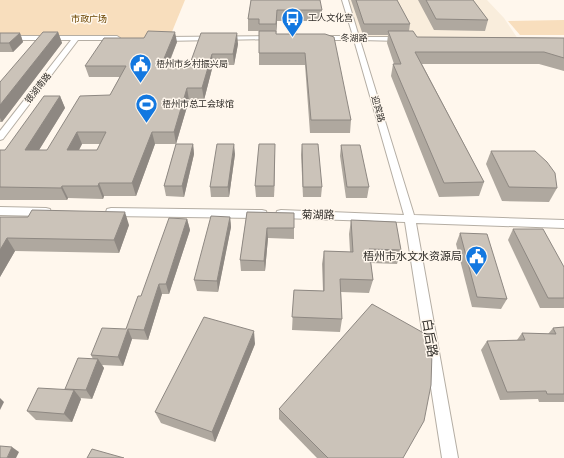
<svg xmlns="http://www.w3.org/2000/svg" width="564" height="458" viewBox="0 0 564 458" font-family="Roboto,'Noto Sans SC',sans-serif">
	<rect width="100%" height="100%" fill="#fff7ed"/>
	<!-- built -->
	<path fill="#f9eddc" d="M345,0H487L504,18L518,39L357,38Z"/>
	<!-- green -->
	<g fill="#f8debd">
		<path d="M0,0H185L169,39L0,38Z"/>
		<path d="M564,20V35H520L508,21Z"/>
	</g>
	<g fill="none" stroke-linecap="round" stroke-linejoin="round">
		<defs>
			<g id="street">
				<path d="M342,0H348L359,37H401L404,39L401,41L360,40L414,215L564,220V228L416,223L458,458H442L405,222L281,218L277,217L276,214L277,211L281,210L404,215L354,40H321L318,38L321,36H353Z"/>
				<path d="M0,36H117L120,38L117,40H78L3,139L0,140V131L71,40H0Z"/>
				<path d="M273,36L275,37V39L163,41L160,39L163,37Z"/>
				<path d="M0,207L46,208L50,209L51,212L50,215L46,216L0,215Z"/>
				<path d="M111,208L262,210L266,211L267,214L266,217L262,218L111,216L107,215L106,212L107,209Z"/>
			</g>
		</defs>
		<!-- street casing -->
		<use href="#street" stroke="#b5aea4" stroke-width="2"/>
		<!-- street -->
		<use href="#street" fill="#fff" fill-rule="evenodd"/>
	</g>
	<!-- wall -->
	<g fill="#afa89f" fill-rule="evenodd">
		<path d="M251,0L322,10L321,21H277L276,34H325L351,120L350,133H310L305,65H259V31H248V19Z"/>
		<path d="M351,0H397L410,24L409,31L417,37L564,38V71L539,64H422L484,182L479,196L439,197L391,76L393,64H394L387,43L388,35H363Z"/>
		<path d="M418,0H473L488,20L485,31L434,30Z"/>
		<path d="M58,32L62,43L2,122H0V82Z"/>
		<path d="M0,33H20L23,42L13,52H0Z"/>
		<path d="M177,42L170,61H191L238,44L234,65H213L204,100H189L176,144H193L194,154L184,197L166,196L164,186L176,144H155L136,196H104L103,199L68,198L67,200H0V150H5L60,96L65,108L39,150H47L110,95L120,77H89L85,66ZM82,144H100L97,150H79Z"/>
		<path d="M302,144L322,187L321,197H303L301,155Z"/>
		<path d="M341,145L369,187L367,198H346L340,156Z"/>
		<path d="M491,151L557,188L549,202L502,201L486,164Z"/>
		<path d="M235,154L229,197H211L210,187Z"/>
		<path d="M275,154L274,197H256L255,186Z"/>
		<path d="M247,212L294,213V239L268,238L265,271H241L240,260Z"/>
		<path d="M0,217L129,225L119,253L15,251L0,277Z"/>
		<path d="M230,217L231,227L218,292L197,291L194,280Z"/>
		<path d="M187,219L190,230L169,294H162L148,340L132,339L123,366L102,365L104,368L92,399L80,398L81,399L72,422L36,420L27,411L65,390L93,359L91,355L126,329L141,296Z"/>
		<path d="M351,220L401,250L397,264L371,263L373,280L369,293L341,292L342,319L340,332L292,330L294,290L323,291L322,264L324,251L350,252L349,234Z"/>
		<path d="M513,229L564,267V308H540L508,240Z"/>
		<path d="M460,233L507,299L501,309L472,307L456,244Z"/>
		<path d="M564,327V402H539L538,399L500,400L481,350L487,341L517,340L522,333L548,334L553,328Z"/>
		<path d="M255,344L215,442L161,423L155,412Z"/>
		<path d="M279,409L403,458H317L279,419Z"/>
	</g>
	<!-- shaded-wall -->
	<g fill="#8e8882">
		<path d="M277,10V21L276,35V24Z"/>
		<path d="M58,32L62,43L2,122L0,118V105Z"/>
		<path d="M175,32L177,42L165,72L163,61Z"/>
		<path d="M20,33L23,42L13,52L9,43Z"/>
		<path d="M237,33L238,44L234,65L233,54Z"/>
		<path d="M212,54L213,65L204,100L202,88Z"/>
		<path d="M187,88L189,100L176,144L174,132Z"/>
		<path d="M60,96L65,108L31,163L25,150Z"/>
		<path d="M77,132L82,144L72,163L67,150Z"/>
		<path d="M152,132L155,144L136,196L132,183Z"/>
		<path d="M193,144L194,154L184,197L182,186Z"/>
		<path d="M234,144L235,154L229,197L228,187Z"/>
		<path d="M275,144V154L274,197V186Z"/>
		<path d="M99,183L104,196L103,199L98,186Z"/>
		<path d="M62,186L68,198L67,200L61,188Z"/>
		<path d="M125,212L129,225L119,253L114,240Z"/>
		<path d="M230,217L231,227L218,292L217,281Z"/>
		<path d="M187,219L190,230L169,294L166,284Z"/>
		<path d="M267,228L268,238L265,271L264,261Z"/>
		<path d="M7,238L15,251L0,277V250Z"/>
		<path d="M159,284L162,294L148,340L144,330Z"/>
		<path d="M128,329L132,339L123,366L118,357Z"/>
		<path d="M254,331L255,344L215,442L212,432Z"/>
		<path d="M98,359L104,368L92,399L86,390Z"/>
		<path d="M74,390L81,399L72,422L64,414Z"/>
		<path d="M0,398L4,402L0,410Z"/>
		<path d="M12,447L19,452L16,458H7Z"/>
	</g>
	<!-- building -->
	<g fill="#cbc3b9" stroke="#8e8882" fill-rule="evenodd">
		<path d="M251,0H320L322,10H277L276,24H259V19H248Z"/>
		<path d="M356,0H397L410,24H364Z"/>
		<path d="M426,0H473L488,20L436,19Z"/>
		<path d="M148,31L175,32L163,61H191L201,33H237L233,54H212L202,88H187L174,132H152L132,183H99L98,186H62L61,188L0,187V150H5L44,96H60L25,150H47L80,96L110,95L126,66H85L104,38H144ZM77,132H106L97,150H67Z"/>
		<path d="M259,31H276V34H325L334,37L351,120H311L305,53H259Z"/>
		<path d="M388,31H413L417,37L564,38V58L544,52H415L484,182L444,183L393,64H401Z"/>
		<path d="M43,32H58L0,105V82Z"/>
		<path d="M0,33H20L9,43H0Z"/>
		<path d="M176,144H193L182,186H164Z"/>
		<path d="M217,144H234L228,187H210Z"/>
		<path d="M259,144H275L274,186H255Z"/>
		<path d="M302,144H318L322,187H303Z"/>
		<path d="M341,145H360L369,187H347Z"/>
		<path d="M491,151H535L547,162L555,173L557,188L509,187Z"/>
		<path d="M32,210L125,212L114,240L7,238L0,250V217H28Z"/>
		<path d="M247,212L294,213V228H267L264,261L240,260Z"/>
		<path d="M211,216L230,217L217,281L194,280Z"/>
		<path d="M169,218L187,219L166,284H159L144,330L128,329L118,357L91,355L102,328L126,329L138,296H141Z"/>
		<path d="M351,220L396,222L401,250L369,249L373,280L340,279L342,319L292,317L294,290L324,291V251L353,252Z"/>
		<path d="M513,229H543L564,267V298H548Z"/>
		<path d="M460,233L487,234L507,299L477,297Z"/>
		<path d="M372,304L429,336L432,352L431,385L424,421L403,458H328L279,409Z"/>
		<path d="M204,317L254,331L212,432L155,412Z"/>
		<path d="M564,327V394H547L546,391L507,392L487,341L525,340L522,333L556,334L553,328Z"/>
		<path d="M78,358L98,359L86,390L65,389Z"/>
		<path d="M38,388L74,390L64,414L27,411Z"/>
		<path d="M0,446L12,447L7,458H0Z"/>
		<path d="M92,449L124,458H87Z"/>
	</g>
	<!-- icons -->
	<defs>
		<symbol id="bus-pin" viewBox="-11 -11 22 30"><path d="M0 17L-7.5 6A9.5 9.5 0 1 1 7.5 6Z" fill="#1378e0" stroke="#fff7ed"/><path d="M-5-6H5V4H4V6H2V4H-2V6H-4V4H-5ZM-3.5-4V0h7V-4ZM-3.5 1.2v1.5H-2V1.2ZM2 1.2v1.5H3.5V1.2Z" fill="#fff"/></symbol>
		<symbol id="civic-pin" viewBox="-11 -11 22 30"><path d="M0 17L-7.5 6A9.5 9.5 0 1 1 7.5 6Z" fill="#1378e0" stroke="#fff7ed"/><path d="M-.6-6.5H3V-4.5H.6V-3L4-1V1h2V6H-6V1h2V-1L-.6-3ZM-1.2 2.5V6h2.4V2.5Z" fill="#fff"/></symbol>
		<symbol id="stadium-pin" viewBox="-11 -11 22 30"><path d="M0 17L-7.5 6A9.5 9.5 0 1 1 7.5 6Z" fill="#1378e0" stroke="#fff7ed"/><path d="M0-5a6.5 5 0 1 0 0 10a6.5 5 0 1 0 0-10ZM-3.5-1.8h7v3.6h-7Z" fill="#fff"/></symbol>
	</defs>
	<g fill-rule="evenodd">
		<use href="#bus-pin" x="280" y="6" width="25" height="34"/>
		<use href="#civic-pin" x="128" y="52" width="25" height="34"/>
		<use href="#stadium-pin" x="134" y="92" width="25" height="34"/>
		<use href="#civic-pin" x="464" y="244" width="25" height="34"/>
	</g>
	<g text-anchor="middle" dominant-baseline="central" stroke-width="3" stroke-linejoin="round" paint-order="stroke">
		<!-- far-poi labels -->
		<g font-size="9" fill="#302d29" stroke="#fff7ed" text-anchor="start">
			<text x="308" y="18">工人文化宫</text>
			<text x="156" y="64">梧州市乡村振兴局</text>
			<text x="162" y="104">梧州市总工会球馆</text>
		</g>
		<!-- far-park labels -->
		<g font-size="9" fill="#6a4500" stroke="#fff7ed">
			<text x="89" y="19">市政广场</text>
		</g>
		<!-- far-street labels -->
		<g font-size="9" fill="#302d29" stroke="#fff7ed">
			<text x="354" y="38">冬湖路</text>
			<text transform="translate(38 88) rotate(-52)">银湖南路</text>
			<text transform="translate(378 109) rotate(74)">迎宾路</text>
		</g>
		<!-- street labels -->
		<g font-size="11" fill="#302d29" stroke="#fff7ed">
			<text transform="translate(318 215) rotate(1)">菊湖路</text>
		</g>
		<!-- poi labels -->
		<g font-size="11" fill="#302d29" stroke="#fff7ed" text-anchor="end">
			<text x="462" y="256">梧州市水文水资源局</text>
		</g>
		<!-- near-street labels -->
		<g font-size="13" fill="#302d29" stroke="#fff7ed">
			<text transform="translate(430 338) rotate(81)">白后路</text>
		</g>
	</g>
</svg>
